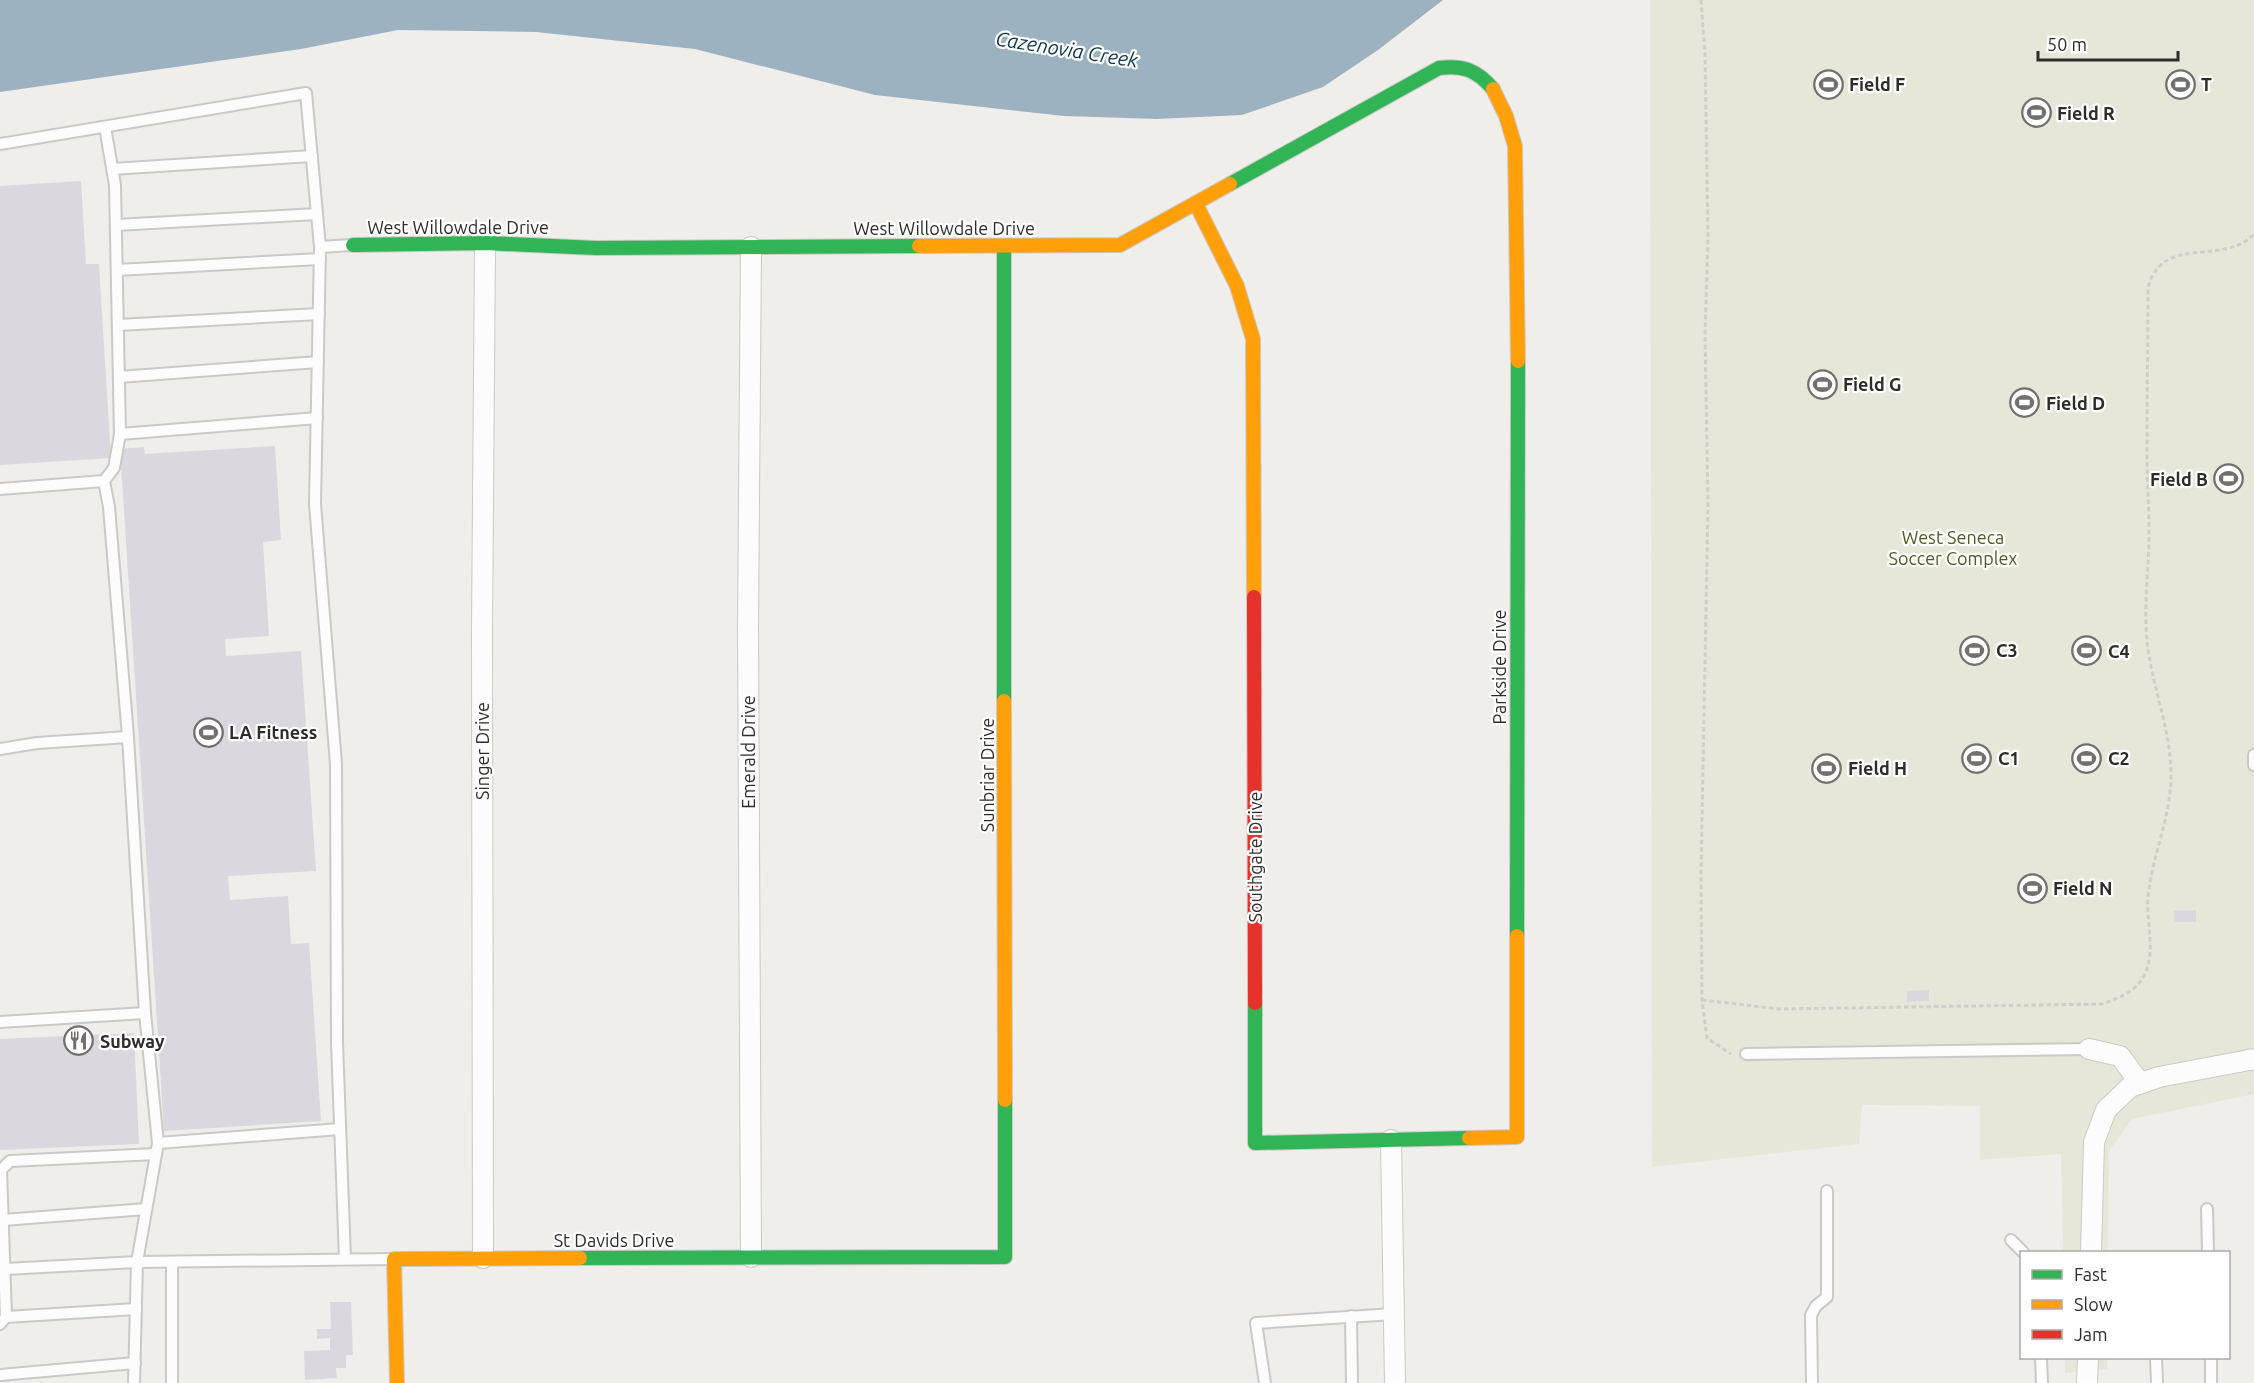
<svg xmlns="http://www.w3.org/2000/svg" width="2254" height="1383" viewBox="0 0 2254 1383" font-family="Ubuntu,sans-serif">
	<rect width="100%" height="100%" fill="#f0eeeb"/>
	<!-- green -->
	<g fill="#e6e7d9">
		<path d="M1650,0H2254V1094L2132,1119L2109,1151L2108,1252H2063L2061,1154L1980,1160V1106L1862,1105L1859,1144L1652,1167Z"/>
		<path d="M2065,1358H2107V1369L2065,1373Z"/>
	</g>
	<!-- water -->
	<path fill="#9cb2c0" d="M0,0H1443L1378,50L1323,87L1242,115L1157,119L1064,116L875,95L695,49L536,32L398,30L301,49L0,92Z"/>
	<!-- building -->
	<g fill="#dad8de">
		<path d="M81,181L86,264H99L111,458L0,465V186Z"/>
		<path d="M275,446L281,540L263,542L269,636L225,639L226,656L301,651L316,871L228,876L230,900L288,896L291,944L309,943L321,1121L164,1131L120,449L144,447L145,454Z"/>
		<path d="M2196,910V922H2174V911Z"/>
		<path d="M1929,990V1001L1907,1002V991Z"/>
		<path d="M134,1033L139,1144L0,1150V1039Z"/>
		<path d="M330,1302H351L353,1355H346V1368H336L337,1378L305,1380L304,1351L330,1350V1338L317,1339V1329H331Z"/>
	</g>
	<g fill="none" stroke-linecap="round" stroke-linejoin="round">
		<defs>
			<g id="lane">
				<path d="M105,127L115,185L120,434"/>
				<path d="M0,144L306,93L320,247"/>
				<path d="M112,169L312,156"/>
				<path d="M116,225L317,214"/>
				<path d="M117,270L320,259"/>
				<path d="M118,325L319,314"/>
				<path d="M119,377L318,362"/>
				<path d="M0,489L104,481"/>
				<path d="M0,749L37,743L128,737"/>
				<path d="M2254,755V765"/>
				<path d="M0,1022L145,1013"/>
				<path d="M1746,1054L2089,1049"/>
				<path d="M158,1143L145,1013L128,737L109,507L104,481L114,468L120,434L317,418"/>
				<path d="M2207,1209L2208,1252"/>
				<path d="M3,1220L146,1209"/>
				<path d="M2011,1240L2023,1252"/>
				<path d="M345,1259L337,1043L336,764L315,504L320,247L351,245"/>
				<path d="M5,1269L137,1262L158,1143L340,1129"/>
				<path d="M1351,1316L1352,1383"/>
				<path d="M6,1317L136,1309"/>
				<path d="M0,1324L6,1317L1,1170L10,1161L156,1154"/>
				<path d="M2041,1358L2042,1383"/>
				<path d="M2156,1358L2157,1383"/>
				<path d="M2211,1358V1383"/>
				<path d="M0,1375L135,1363"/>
				<path d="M134,1383L137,1262L394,1259"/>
				<path d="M172,1383V1262"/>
				<path d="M1265,1383L1256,1323L1394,1314"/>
				<path d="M1812,1383L1811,1315L1816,1306L1827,1297V1191"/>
			</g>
			<g id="street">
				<path d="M751,247L748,626L751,1257"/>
				<path d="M2089,1049L2120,1056L2140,1083"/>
				<path d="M1391,1140L1395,1383"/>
				<path d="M2091,1252L2094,1142L2106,1110L2130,1087L2159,1077L2254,1059"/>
				<path d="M483,1258L482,631L485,243"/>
				<path d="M2087,1383L2088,1358"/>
			</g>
			<g id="fast">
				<path d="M1230,184L1439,68C1463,65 1477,70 1493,89"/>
				<path d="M353,245L485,243L596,248L919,246"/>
				<path d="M1004,246V701"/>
				<path d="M1517,936L1518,361"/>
				<path d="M1255,1003V1143L1469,1138"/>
				<path d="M580,1258L1005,1257V1100"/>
			</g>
			<g id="slow">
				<path d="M1493,89L1506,116L1515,146L1518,361"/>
				<path d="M1196,204L1237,286L1253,339L1254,597"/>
				<path d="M919,246L1120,245L1230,184"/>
				<path d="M1004,701L1005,1100"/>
				<path d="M1469,1138L1517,1137V936"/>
				<path d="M397,1383L394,1259L580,1258"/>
			</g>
			<path id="jam" d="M1254,597L1255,1003"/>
		</defs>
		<!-- lane casing -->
		<use href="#lane" stroke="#cbc9c7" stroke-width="14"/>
		<!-- street casing -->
		<use href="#street" stroke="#cbc9c7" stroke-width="22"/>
		<!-- fast casing -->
		<use href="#fast" stroke="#cbc9c7" stroke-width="16"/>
		<!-- slow casing -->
		<use href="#slow" stroke="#cbc9c7" stroke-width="16"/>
		<!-- jam casing -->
		<use href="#jam" stroke="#cbc9c7" stroke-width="16"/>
		<!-- path -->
		<g stroke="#cececd" stroke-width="3" stroke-dasharray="4.5 3" stroke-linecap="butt">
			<path d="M1701,0L1705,54L1708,239L1705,335L1708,505L1701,874L1702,1000L1707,1038L1731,1054"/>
			<path d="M1702,1000L1779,1009L2102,1004C2119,998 2136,992 2145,974C2156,951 2146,922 2148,897C2152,855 2172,815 2171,772C2170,722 2147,675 2146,625C2145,594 2149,564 2149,534C2149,506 2147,479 2147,452C2147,397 2148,343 2148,288C2162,233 2223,267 2254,234"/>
		</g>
		<!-- lane -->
		<use href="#lane" stroke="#fdfcfc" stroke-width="10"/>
		<!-- street -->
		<use href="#street" stroke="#fdfcfc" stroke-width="20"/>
		<!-- fast -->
		<use href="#fast" stroke="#30b455" stroke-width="14"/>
		<!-- slow -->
		<use href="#slow" stroke="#ff9f0a" stroke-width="14"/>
		<!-- jam -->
		<use href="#jam" stroke="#e5322d" stroke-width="14"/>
	</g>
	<!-- icons -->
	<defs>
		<symbol id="stadium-ring" viewBox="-11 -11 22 22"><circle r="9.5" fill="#fff" stroke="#72706e" stroke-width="1.5"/><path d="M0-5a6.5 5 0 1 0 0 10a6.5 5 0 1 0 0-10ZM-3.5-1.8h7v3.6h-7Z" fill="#72706e"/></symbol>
		<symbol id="restaurant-ring" viewBox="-11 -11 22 22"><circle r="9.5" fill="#fff" stroke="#72706e" stroke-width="1.5"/><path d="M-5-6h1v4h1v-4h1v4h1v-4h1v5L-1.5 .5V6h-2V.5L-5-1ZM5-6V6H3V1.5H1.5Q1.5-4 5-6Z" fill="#72706e"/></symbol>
	</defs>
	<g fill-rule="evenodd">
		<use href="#stadium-ring" x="1812" y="68" width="33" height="33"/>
		<use href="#stadium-ring" x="2164" y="68" width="33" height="33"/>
		<use href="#stadium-ring" x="2020" y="96" width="33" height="33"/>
		<use href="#stadium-ring" x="1806" y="368" width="33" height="33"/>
		<use href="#stadium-ring" x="2008" y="386" width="33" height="33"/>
		<use href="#stadium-ring" x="2212" y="462" width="33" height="33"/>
		<use href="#stadium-ring" x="1958" y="634" width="33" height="33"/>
		<use href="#stadium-ring" x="2070" y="634" width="33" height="33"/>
		<use href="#stadium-ring" x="192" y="716" width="33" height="33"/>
		<use href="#stadium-ring" x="1960" y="742" width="33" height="33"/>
		<use href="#stadium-ring" x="2070" y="742" width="33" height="33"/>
		<use href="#stadium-ring" x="1810" y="752" width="33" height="33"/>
		<use href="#stadium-ring" x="2016" y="872" width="33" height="33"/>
		<use href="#restaurant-ring" x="62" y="1024" width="33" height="33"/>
	</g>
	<g text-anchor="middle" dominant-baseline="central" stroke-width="4.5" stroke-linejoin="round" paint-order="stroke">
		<!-- poi labels -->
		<g font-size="18" font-weight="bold" fill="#2e2c2a" stroke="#fff" text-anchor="start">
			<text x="1849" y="84">Field F</text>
			<text x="2201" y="84">T</text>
			<text x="2057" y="113">Field R</text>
			<text x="1843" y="384">Field G</text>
			<text x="2046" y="403">Field D</text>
			<text x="2208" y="479" text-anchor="end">Field B</text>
			<text x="1996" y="650">C3</text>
			<text x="2108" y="651">C4</text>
			<text x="229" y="732">LA Fitness</text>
			<text x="1998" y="758">C1</text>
			<text x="2108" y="758">C2</text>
			<text x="1848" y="768">Field H</text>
			<text x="2053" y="888">Field N</text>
			<text x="100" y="1041">Subway</text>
		</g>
		<!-- street labels -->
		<g font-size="18" fill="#2e2c2a" stroke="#fff">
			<text x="458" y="227">West Willowdale Drive</text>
			<text x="944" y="228">West Willowdale Drive</text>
			<text transform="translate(1499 667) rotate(-90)">Parkside Drive</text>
			<text transform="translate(482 751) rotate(-90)">Singer Drive</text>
			<text transform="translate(748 752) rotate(-90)">Emerald Drive</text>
			<text transform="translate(987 775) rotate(-90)">Sunbriar Drive</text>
			<text transform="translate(1255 857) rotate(-90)">Southgate Drive</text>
			<text x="614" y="1240">St Davids Drive</text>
		</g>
		<!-- park labels -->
		<g font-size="18" fill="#525922" stroke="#fff">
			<text x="1953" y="537">West Seneca<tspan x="1953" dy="21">Soccer Complex</tspan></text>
		</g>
		<!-- water labels -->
		<g font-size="20" font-style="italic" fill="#0a364e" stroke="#fff">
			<text transform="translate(1067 49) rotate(9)">Cazenovia Creek</text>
		</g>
	</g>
	<!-- legend -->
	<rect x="2020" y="1251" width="210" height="108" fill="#ffffff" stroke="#ababaa" stroke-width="1.5"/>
	<rect x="2032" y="1270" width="30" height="9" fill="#30b455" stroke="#ababaa" stroke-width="1.5"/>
	<text x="2074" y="1281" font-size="18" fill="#2e2c2a">Fast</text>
	<rect x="2032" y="1300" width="30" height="9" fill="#ff9f0a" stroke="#ababaa" stroke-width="1.5"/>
	<text x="2074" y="1311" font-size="18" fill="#2e2c2a">Slow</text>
	<rect x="2032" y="1330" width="30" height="9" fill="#e5322d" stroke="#ababaa" stroke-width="1.5"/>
	<text x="2074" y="1341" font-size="18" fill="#2e2c2a">Jam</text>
	<!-- scale -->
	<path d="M2038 51v9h140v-9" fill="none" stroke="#2e2c2a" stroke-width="3"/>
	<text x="2047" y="51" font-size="18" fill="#2e2c2a" stroke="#ffffff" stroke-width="4.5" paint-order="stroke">50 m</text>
</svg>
